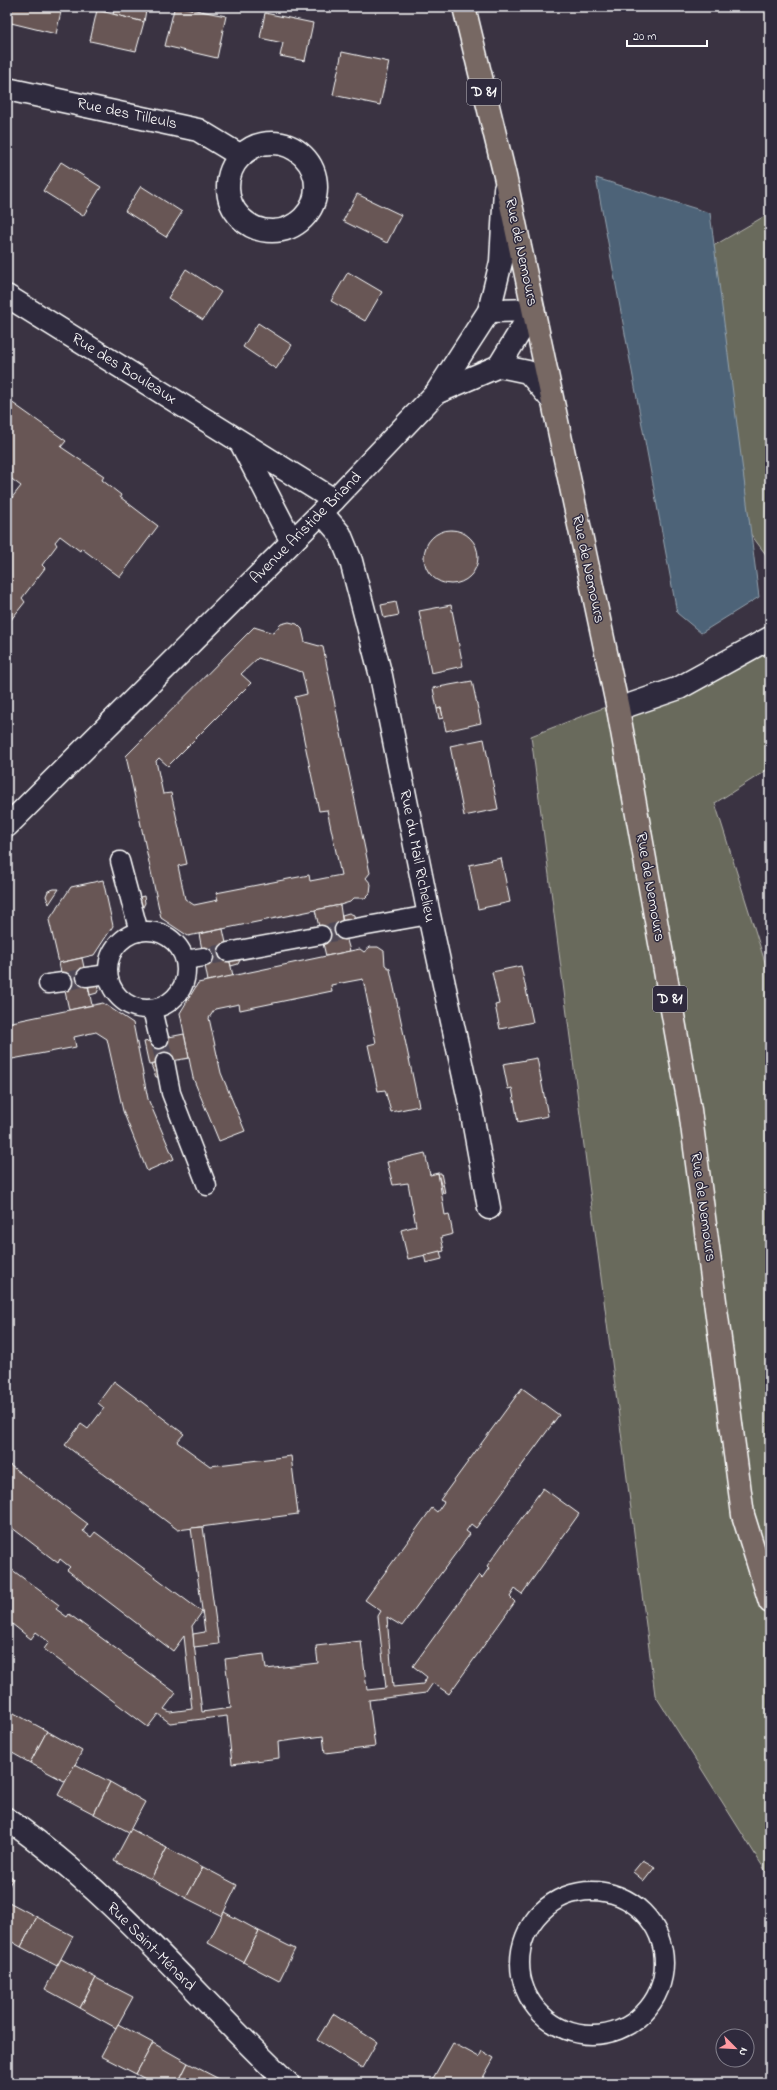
<svg xmlns="http://www.w3.org/2000/svg" width="777" height="2090" viewBox="0 0 777 2090" font-family="'Indie Flower',sans-serif">
	<rect width="100%" height="100%" fill="#3a3342"/>
	<filter id="ink" filterUnits="userSpaceOnUse"><feTurbulence type="fractalNoise" baseFrequency=".025" numOctaves="2"/><feDisplacementMap in="SourceGraphic" scale="8" xChannelSelector="R" yChannelSelector="G"/><feConvolveMatrix kernelMatrix="1 2 1 2 8 2 1 2 1" color-interpolation-filters="sRGB"/></filter>
	<g filter="url(#ink)">
		<!-- green -->
		<g fill="#696a5c" stroke="#b4b4ae">
			<path d="M770,213V560L719,492L684,263Z"/>
			<path d="M770,643V768L715,803L770,978V1878L655,1695L531,736Z"/>
		</g>
		<!-- water -->
		<path fill="#4d6478" stroke="#94a2ae" d="M596,178L710,213L759,597L701,633L677,613Z"/>
		<!-- building -->
		<g fill="#675755" stroke="#fff" fill-rule="evenodd">
			<path d="M11,7H62L56,34L7,22Z"/>
			<path d="M115,7H132L146,10L144,22L113,14Z"/>
			<path d="M180,7L226,16L217,58L165,46L174,9H180Z"/>
			<path d="M97,10L144,22L136,51L90,41Z"/>
			<path d="M265,13L313,23L305,61L280,56L283,43L260,38Z"/>
			<path d="M342,52L389,62L380,105L333,95Z"/>
			<path d="M61,162L101,187L83,216L43,191Z"/>
			<path d="M141,186L182,212L166,237L125,211Z"/>
			<path d="M357,194L401,215L387,243L343,221Z"/>
			<path d="M186,269L221,292L203,320L168,298Z"/>
			<path d="M348,272L382,292L365,321L331,301Z"/>
			<path d="M258,323L292,345L276,369L243,347Z"/>
			<path d="M7,399L66,441L61,447L104,476L102,480L121,495L120,497L158,526L120,577L81,548L80,551L60,536L55,542L57,545L42,565L45,568L22,598L25,602L10,621L11,622L7,628V504L21,486L9,477L7,478Z"/>
			<circle cx="451" cy="557" r="27"/>
			<path d="M396,602L399,615L384,618L381,605Z"/>
			<path d="M451,605L463,666L431,673L419,611Z"/>
			<path d="M289,622L297,624L302,629L305,642L323,647L370,873L366,878L371,884L370,893L365,898H354L350,902L340,905L188,936L161,918L126,756L254,627L273,633L281,624ZM258,658L302,672L307,694L295,697L319,811L327,810L341,875L310,881L309,875L216,893L218,900L194,905L185,899L178,866L187,864L171,793L163,794L156,761L159,758L168,766L251,683L241,674Z"/>
			<path d="M472,681L481,723L446,731L441,708L437,709L433,688Z"/>
			<path d="M441,708L443,718L439,719L437,709Z"/>
			<path d="M484,739L498,809L464,816L450,746Z"/>
			<path d="M501,858L510,902L478,909L469,865Z"/>
			<path d="M103,880L113,926L94,955L59,963L49,920L71,887Z"/>
			<path d="M54,889H59L49,904L46,896L48,891Z"/>
			<path d="M144,896L145,903L143,907L140,910L132,899Z"/>
			<path d="M340,905L343,926L350,951L326,956L315,910Z"/>
			<path d="M349,913L354,915L355,922L343,926L342,915Z"/>
			<path d="M223,929L233,976L208,981L199,934Z"/>
			<path d="M370,947H378L384,951L385,965L390,969L419,1106L391,1112L385,1090L378,1091L368,1045L376,1043L363,979L331,985L332,991L240,1010L239,1004L215,1009L209,1018L221,1073L245,1131L219,1141L193,1078L180,1013L198,983L350,951L360,949L364,952Z"/>
			<path d="M228,954L239,955L240,960L238,964L231,966Z"/>
			<path d="M82,958L92,1005L69,1010L59,963Z"/>
			<path d="M521,966L533,1022L500,1029L495,1005L499,1004L492,972Z"/>
			<path d="M88,983L98,984L99,988L97,993L90,995Z"/>
			<path d="M103,1003L133,1023L148,1099L174,1159L147,1171L123,1111L107,1039L96,1032L74,1037L76,1047L7,1060V1023Z"/>
			<path d="M184,1034L189,1058L149,1065L144,1042Z"/>
			<path d="M537,1058L548,1116L518,1122L512,1088L508,1089L503,1064Z"/>
			<path d="M163,1062L159,1077H156L151,1065Z"/>
			<path d="M425,1153L430,1175L438,1173L445,1215L449,1214L453,1234L441,1237L444,1251L408,1259L401,1230L416,1226L408,1183L393,1185L387,1162Z"/>
			<path d="M438,1173H441L445,1193H443Z"/>
			<path d="M440,1251L442,1259L426,1263L424,1255Z"/>
			<path d="M114,1381L184,1434L177,1442L210,1466L291,1456L298,1514L178,1530L65,1445L81,1424L88,1429L104,1408L98,1403Z"/>
			<path d="M522,1388L559,1415L476,1528L471,1524L466,1531L470,1534L402,1626L387,1617L393,1687L423,1684L427,1677L413,1666L479,1575L482,1578L489,1568L487,1566L543,1488L579,1514L522,1594L515,1589L510,1597L515,1602L449,1694L433,1683L426,1693L369,1700L375,1747L325,1753L323,1736L278,1742L279,1758L232,1764L227,1716L170,1723L158,1714L148,1727L44,1649L49,1642L36,1632L31,1639L7,1620V1566L59,1605L56,1609L67,1617L69,1614L176,1693L164,1709L170,1712L192,1709L184,1636L173,1651L67,1570L70,1567L60,1559L58,1563L7,1524V1463L88,1524L83,1531L91,1537L95,1532L202,1612L192,1626L202,1712L231,1708L225,1659L264,1654L266,1669L318,1663L316,1646L361,1641L367,1690L386,1688L378,1616L381,1611L365,1600L432,1508L437,1512L444,1502L440,1500Z"/>
			<path d="M203,1527L219,1644L194,1647L193,1634L205,1632L191,1528Z"/>
			<path d="M12,1712L47,1731L30,1763L7,1750V1721Z"/>
			<path d="M47,1731L82,1751L66,1782L30,1763Z"/>
			<path d="M75,1764L110,1782L94,1814L58,1795Z"/>
			<path d="M110,1782L145,1802L129,1832L94,1814Z"/>
			<path d="M131,1829L167,1848L151,1879L114,1861Z"/>
			<path d="M167,1848L203,1867L186,1898L151,1879Z"/>
			<path d="M643,1860L655,1867L644,1881L633,1872Z"/>
			<path d="M203,1867L237,1885L222,1916L186,1898Z"/>
			<path d="M7,1874L13,1878L7,1889Z"/>
			<path d="M7,1901L37,1917L21,1947L7,1939Z"/>
			<path d="M224,1912L259,1931L243,1962L208,1943Z"/>
			<path d="M37,1917L73,1936L57,1966L21,1947Z"/>
			<path d="M259,1931L295,1949L279,1981L243,1962Z"/>
			<path d="M61,1959L96,1978L80,2008L45,1989Z"/>
			<path d="M96,1978L133,1997L116,2028L80,2008Z"/>
			<path d="M333,2014L377,2042L362,2068L317,2040Z"/>
			<path d="M118,2024L153,2043L136,2074L101,2056Z"/>
			<path d="M153,2043L188,2063L178,2083H153L136,2074Z"/>
			<path d="M453,2043L479,2057L482,2051L494,2058L480,2083H438L432,2080Z"/>
			<path d="M188,2063L223,2081L222,2083H178Z"/>
		</g>
		<g fill="none" stroke-linecap="round" stroke-linejoin="round">
			<!-- pedestrian-tunnel -->
			<g stroke="#4e4755" stroke-width="18" stroke-dasharray="18 9" stroke-linecap="butt">
				<path d="M321,935L344,930"/>
				<path d="M204,957L228,952"/>
				<path d="M63,982L86,977"/>
				<path d="M159,1039L165,1062"/>
			</g>
			<defs>
				<g id="pedestrian">
					<path d="M120,861L139,932"/>
					<path d="M344,930L429,915"/>
					<circle cx="147" cy="970" r="39"/>
					<path d="M228,952L321,935"/>
					<path d="M185,960L204,957"/>
					<path d="M86,977L108,974"/>
					<path d="M48,984L63,982"/>
					<path d="M152,1009L159,1039"/>
					<path d="M165,1062L171,1093L207,1186"/>
					<circle cx="592" cy="1963" r="72"/>
				</g>
				<g id="minor">
					<path d="M7,89L198,130L241,156"/>
					<circle cx="272" cy="187" r="44"/>
					<path d="M7,296L334,500"/>
					<path d="M489,311L533,310"/>
					<path d="M499,366L533,310"/>
					<path d="M436,393L499,366L528,372L551,399"/>
					<path d="M241,443L292,542"/>
					<path d="M322,513L340,534L351,561L381,676L429,915L471,1109L489,1208"/>
					<path d="M618,709L679,688L770,638"/>
					<path d="M7,826L334,500L436,393L489,311L501,262L505,189"/>
					<path d="M7,1819C113,1893 195,1995 288,2083"/>
				</g>
				<path id="primary" d="M464,7L505,176L618,709L690,1110L743,1515L770,1602"/>
			</defs>
			<!-- pedestrian casing -->
			<use href="#pedestrian" stroke="#fff" stroke-width="21"/>
			<!-- minor casing -->
			<use href="#minor" stroke="#fff" stroke-width="25"/>
			<!-- primary casing -->
			<use href="#primary" stroke="#fff" stroke-width="25"/>
			<!-- pedestrian -->
			<use href="#pedestrian" stroke="#2f2a3d" stroke-width="18"/>
			<!-- minor -->
			<use href="#minor" stroke="#2f2a3d" stroke-width="22"/>
			<!-- primary -->
			<use href="#primary" stroke="#776864" stroke-width="22"/>
		</g>
	</g>
	<g text-anchor="middle" dominant-baseline="central" stroke-width="3" stroke-linejoin="round" paint-order="stroke">
		<!-- shield labels -->
		<g fill="#2f2a3d" stroke="#c1bfc5" stroke-width="1">
			<rect x="467" y="79" width="34" height="26" rx="3"/>
			<rect x="653" y="986" width="34" height="26" rx="3"/>
		</g>
		<g font-size="15" font-weight="bold" fill="#fff">
			<text x="484" y="92">D 81</text>
			<text x="670" y="999">D 81</text>
		</g>
		<!-- street labels -->
		<g font-size="16" fill="#fff" stroke="#2f2a3d">
			<text transform="translate(127 114) rotate(12)">Rue des Tilleuls</text>
			<text transform="translate(521 252) rotate(78)">Rue de Nemours</text>
			<text transform="translate(124 369) rotate(32)">Rue des Bouleaux</text>
			<text transform="translate(306 528) rotate(-45)">Avenue Aristide Briand</text>
			<text transform="translate(588 569) rotate(78)">Rue de Nemours</text>
			<text transform="translate(417 856) rotate(79)">Rue du Mail Richelieu</text>
			<text transform="translate(650 887) rotate(80)">Rue de Nemours</text>
			<text transform="translate(703 1207) rotate(82)">Rue de Nemours</text>
			<text transform="translate(151 1947) rotate(45)">Rue Saint-Ménard</text>
		</g>
	</g>
	<!-- margin -->
	<rect width="777" height="2090" fill="none" stroke="#2f2a3d" stroke-width="24"/>
	<rect x="12" y="12" width="753" height="2066" fill="none" stroke="#fff" stroke-width="1.5" filter="url(#ink)"/>
	<!-- north arrow -->
	<g transform="translate(735 2048) rotate(114)"><circle r="19" fill="#2f2a3d" stroke="#827f8b"/>
	<path d="M0-3L7 15L0 10L-7 15Z" fill="#ff9aa2"/>
	<text y="-6" font-size="11" font-weight="bold" text-anchor="middle" fill="#ffffff">N</text>
	</g>
	<!-- scale -->
	<path d="M627 40v6h80v-6" fill="none" stroke="#ffffff" stroke-width="2"/>
	<text x="633" y="40" font-size="12" fill="#ffffff" stroke="#2f2a3d" stroke-width="3" paint-order="stroke">20 m</text>
</svg>
